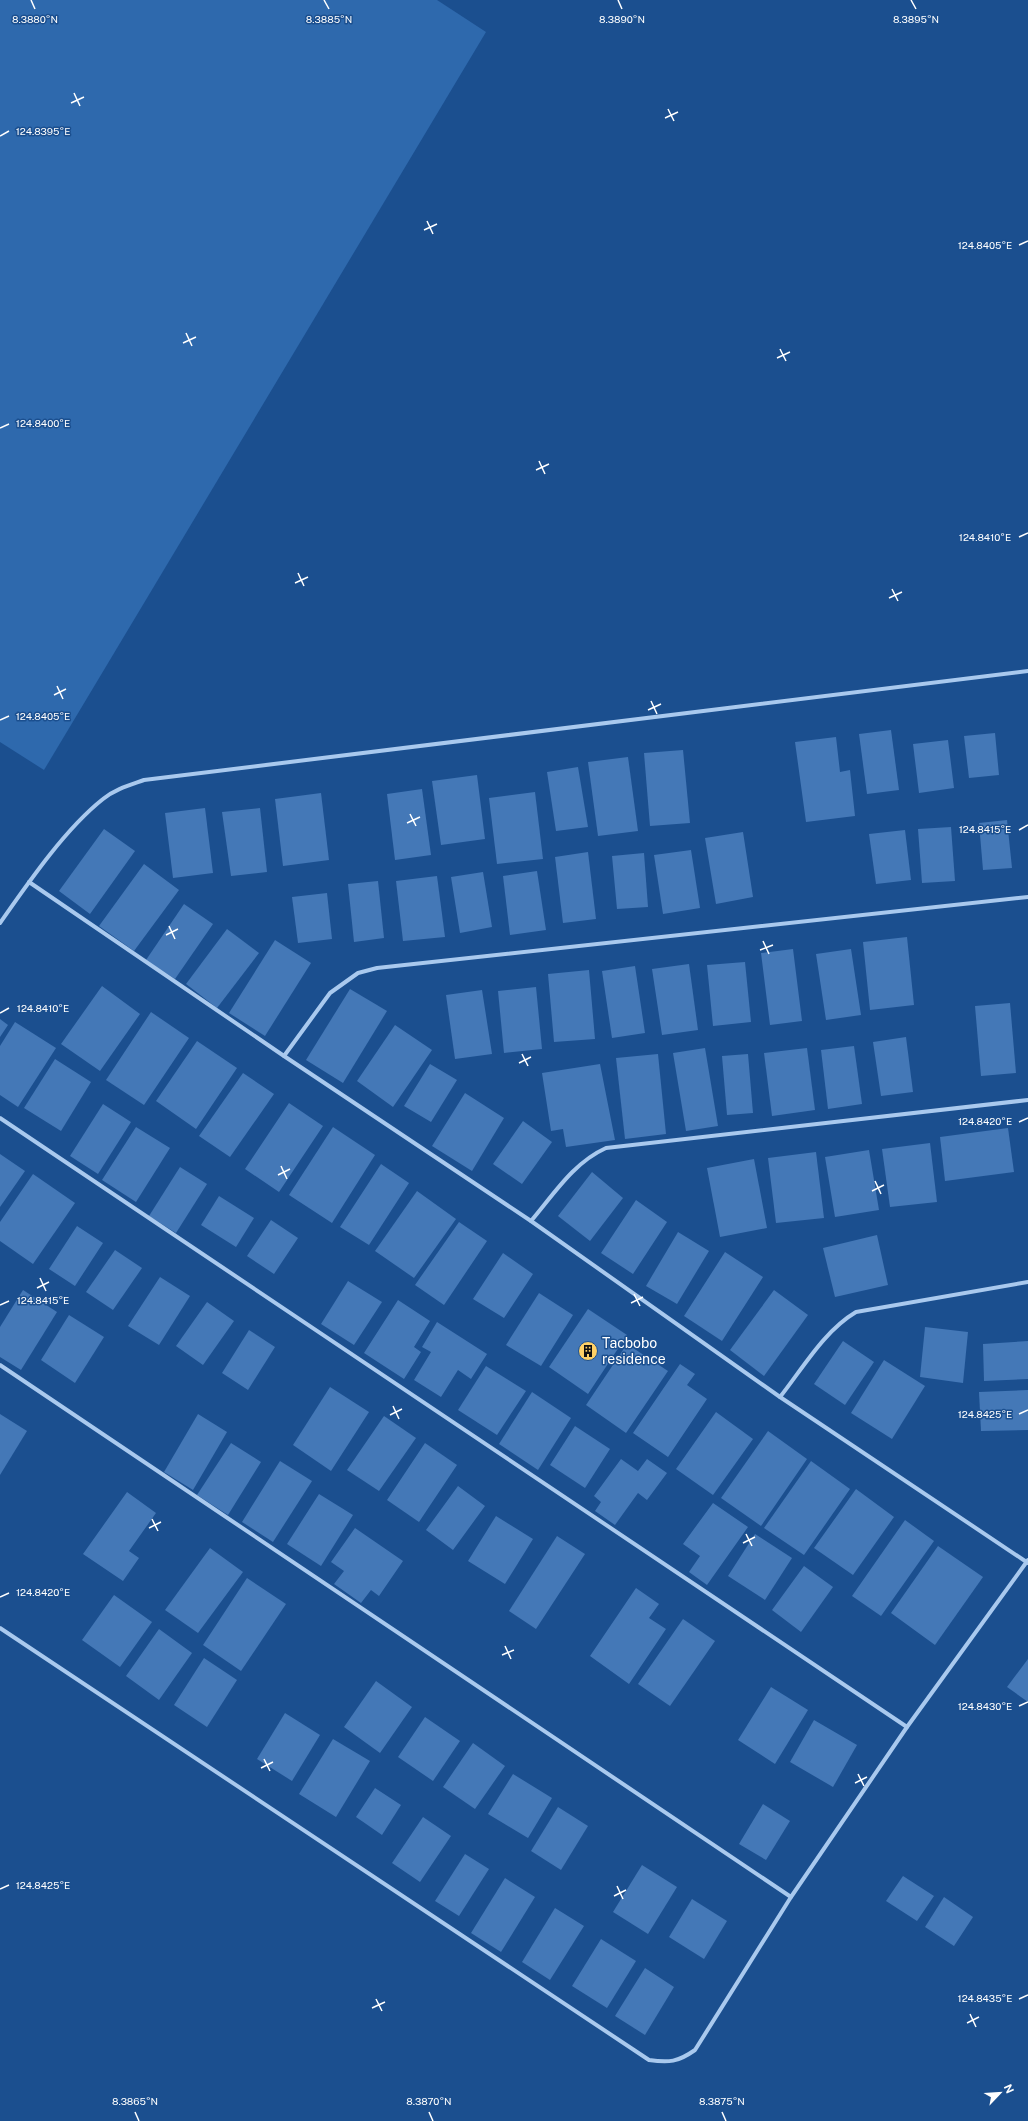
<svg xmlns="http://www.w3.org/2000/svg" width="1028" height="2121" viewBox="0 0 1028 2121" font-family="'Public Sans',sans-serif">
	<rect width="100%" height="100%" fill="#1b4f8f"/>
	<!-- green -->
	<path fill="#2e69ad" d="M0,0H437L486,32L44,770L0,742Z"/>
	<!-- building -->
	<g fill="#4478b7">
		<path d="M891,730L899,790L867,794L859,734Z"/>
		<path d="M995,733L999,775L969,778L964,736Z"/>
		<path d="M836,737L840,772L850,770L855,816L806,822L795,742Z"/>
		<path d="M948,740L954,788L919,793L913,744Z"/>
		<path d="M683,750L690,823L650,826L644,753Z"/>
		<path d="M628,757L638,831L598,836L588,762Z"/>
		<path d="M578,767L588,827L556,831L547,772Z"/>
		<path d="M477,775L485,839L441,845L432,781Z"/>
		<path d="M422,789L431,855L395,860L387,794Z"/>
		<path d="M535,792L543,859L497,864L489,798Z"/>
		<path d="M321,793L329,860L283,866L275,799Z"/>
		<path d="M205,808L213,873L173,878L165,813Z"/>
		<path d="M260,808L267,872L231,876L222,812Z"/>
		<path d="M1007,820L1012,868L983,870L979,823Z"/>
		<path d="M951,827L955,881L922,883L918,829Z"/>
		<path d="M104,829L135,851L90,914L59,891Z"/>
		<path d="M905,830L911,880L876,884L869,834Z"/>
		<path d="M743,832L753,897L716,904L705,838Z"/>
		<path d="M691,850L700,908L663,914L654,855Z"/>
		<path d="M588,852L596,919L563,923L555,857Z"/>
		<path d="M644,853L648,907L617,909L612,856Z"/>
		<path d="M144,864L179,890L134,951L99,926Z"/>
		<path d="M537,871L546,930L510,935L503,876Z"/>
		<path d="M483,872L492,927L460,933L451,877Z"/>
		<path d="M437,876L445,937L403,941L396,881Z"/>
		<path d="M378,881L384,938L354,942L348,884Z"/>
		<path d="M327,893L332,939L298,943L292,897Z"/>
		<path d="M184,904L213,924L175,979L146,960Z"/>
		<path d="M227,929L259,953L217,1008L186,984Z"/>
		<path d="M907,937L914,1005L870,1010L863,942Z"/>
		<path d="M275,940L311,963L265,1036L229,1013Z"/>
		<path d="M793,949L802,1021L770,1025L761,953Z"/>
		<path d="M851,949L861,1015L826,1020L816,954Z"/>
		<path d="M745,962L751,1022L713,1026L707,965Z"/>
		<path d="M689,964L698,1030L662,1035L652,969Z"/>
		<path d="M635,966L645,1033L612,1038L602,971Z"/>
		<path d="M589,970L595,1039L554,1042L548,974Z"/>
		<path d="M102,986L140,1014L100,1071L61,1044Z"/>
		<path d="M536,987L542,1049L504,1053L498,991Z"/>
		<path d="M350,989L387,1011L343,1083L306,1060Z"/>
		<path d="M482,990L492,1054L455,1059L446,995Z"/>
		<path d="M1010,1003L1016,1073L981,1076L975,1006Z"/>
		<path d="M151,1012L189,1038L144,1105L106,1080Z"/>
		<path d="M0,1019L8,1025L0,1037Z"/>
		<path d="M15,1022L56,1048L18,1107L0,1095V1046Z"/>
		<path d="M395,1025L432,1050L393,1107L357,1081Z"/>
		<path d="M906,1037L913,1092L881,1096L873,1042Z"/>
		<path d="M197,1041L237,1068L196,1129L156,1101Z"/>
		<path d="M854,1046L862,1104L828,1109L821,1050Z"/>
		<path d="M705,1048L718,1126L686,1131L673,1053Z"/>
		<path d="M807,1048L815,1110L772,1116L764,1053Z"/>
		<path d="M658,1054L666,1134L625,1139L616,1058Z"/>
		<path d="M748,1054L753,1113L727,1115L722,1056Z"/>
		<path d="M55,1059L91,1082L61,1131L24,1108Z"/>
		<path d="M430,1064L457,1080L431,1122L404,1106Z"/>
		<path d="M600,1064L615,1140L566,1147L563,1129L551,1131L542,1073Z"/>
		<path d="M243,1073L274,1094L230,1157L199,1136Z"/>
		<path d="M465,1093L504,1118L472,1171L432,1146Z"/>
		<path d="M289,1103L323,1126L279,1192L245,1169Z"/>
		<path d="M103,1104L131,1122L98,1174L70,1156Z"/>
		<path d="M523,1121L552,1142L522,1184L493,1164Z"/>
		<path d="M136,1127L170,1148L136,1202L102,1180Z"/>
		<path d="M333,1127L375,1155L332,1223L289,1195Z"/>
		<path d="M1008,1128L1014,1172L945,1181L940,1137Z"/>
		<path d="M930,1143L937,1202L890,1207L882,1149Z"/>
		<path d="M869,1150L879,1210L835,1217L825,1157Z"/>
		<path d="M816,1152L824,1218L776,1223L768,1158Z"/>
		<path d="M0,1154L25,1171L0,1207Z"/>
		<path d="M754,1159L767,1228L720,1237L707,1168Z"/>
		<path d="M381,1164L409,1183L369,1245L340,1227Z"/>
		<path d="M180,1167L207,1184L176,1233L149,1216Z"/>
		<path d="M592,1172L623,1198L590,1241L558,1216Z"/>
		<path d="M33,1174L75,1203L33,1264L0,1241V1222Z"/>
		<path d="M417,1191L456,1219L414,1278L375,1251Z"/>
		<path d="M219,1196L254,1218L236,1247L201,1225Z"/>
		<path d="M636,1200L667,1222L633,1274L601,1253Z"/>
		<path d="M271,1220L298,1238L274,1274L247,1256Z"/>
		<path d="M459,1222L487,1241L444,1305L415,1285Z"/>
		<path d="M77,1226L103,1243L75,1286L49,1269Z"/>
		<path d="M678,1232L709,1251L677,1304L646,1286Z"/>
		<path d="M877,1235L888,1285L835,1297L823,1248Z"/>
		<path d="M115,1250L142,1268L113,1310L86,1292Z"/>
		<path d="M725,1252L763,1277L722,1341L684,1316Z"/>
		<path d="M503,1253L533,1274L504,1318L473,1299Z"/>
		<path d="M160,1277L190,1296L159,1345L128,1326Z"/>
		<path d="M348,1281L382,1302L354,1345L321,1324Z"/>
		<path d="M23,1290L57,1312L21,1370L0,1357V1327Z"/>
		<path d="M774,1290L808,1315L764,1376L730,1350Z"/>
		<path d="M539,1293L573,1315L541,1366L506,1345Z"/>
		<path d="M398,1300L430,1321L414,1347L421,1352L404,1379L364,1353Z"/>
		<path d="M207,1302L234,1321L203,1365L176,1346Z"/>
		<path d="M588,1309L627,1335L588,1394L549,1367Z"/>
		<path d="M69,1315L104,1337L75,1383L41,1360Z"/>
		<path d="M437,1322L487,1354L471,1379L458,1370L441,1397L414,1380L431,1352L422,1347Z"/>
		<path d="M925,1327L968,1332L963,1383L920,1377Z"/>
		<path d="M249,1330L275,1347L248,1390L222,1373Z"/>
		<path d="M843,1341L874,1362L845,1405L814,1384Z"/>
		<path d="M1028,1341V1379L984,1381L983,1344Z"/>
		<path d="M627,1344L668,1371L626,1433L586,1405Z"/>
		<path d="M884,1360L925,1386L892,1439L851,1413Z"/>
		<path d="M680,1364L695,1374L687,1385L707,1399L668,1457L633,1433Z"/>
		<path d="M486,1366L526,1391L497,1435L458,1410Z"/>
		<path d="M330,1387L369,1412L331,1471L293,1445Z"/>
		<path d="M1028,1390V1430L981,1431L979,1392Z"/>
		<path d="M532,1392L571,1418L538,1470L499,1444Z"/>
		<path d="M716,1412L753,1439L713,1495L676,1469Z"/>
		<path d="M0,1414L27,1431L0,1475Z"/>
		<path d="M198,1414L227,1432L193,1490L164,1472Z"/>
		<path d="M384,1416L416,1438L379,1491L347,1470Z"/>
		<path d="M575,1426L610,1449L585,1488L550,1465Z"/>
		<path d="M768,1431L807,1459L761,1526L721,1498Z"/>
		<path d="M231,1443L261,1462L228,1515L197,1495Z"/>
		<path d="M425,1443L457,1465L419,1522L387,1500Z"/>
		<path d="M621,1459L638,1471L647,1459L667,1473L647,1500L638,1493L615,1525L595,1511L601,1502L594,1496Z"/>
		<path d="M280,1461L312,1481L273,1542L242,1522Z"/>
		<path d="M811,1461L850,1489L804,1555L764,1528Z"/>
		<path d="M458,1486L485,1506L453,1550L426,1530Z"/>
		<path d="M856,1489L894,1517L853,1575L814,1548Z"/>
		<path d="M127,1492L156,1513L129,1551L139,1558L123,1581L83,1554Z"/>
		<path d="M319,1494L353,1515L321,1566L287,1544Z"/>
		<path d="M713,1503L748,1527L707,1585L689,1572L700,1556L683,1544Z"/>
		<path d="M496,1516L533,1539L505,1584L468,1561Z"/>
		<path d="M905,1520L934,1541L881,1616L852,1596Z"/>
		<path d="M355,1528L403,1561L379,1596L371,1590L361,1603L334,1584L344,1571L331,1562Z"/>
		<path d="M755,1534L792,1558L765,1600L728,1576Z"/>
		<path d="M557,1536L585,1554L536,1629L509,1611Z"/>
		<path d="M938,1546L983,1577L935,1645L891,1613Z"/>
		<path d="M210,1548L243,1572L198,1633L165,1610Z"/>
		<path d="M804,1566L833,1587L801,1632L772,1610Z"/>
		<path d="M247,1578L286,1604L241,1671L203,1645Z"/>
		<path d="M636,1588L659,1604L649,1618L666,1629L629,1684L590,1656Z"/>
		<path d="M114,1595L152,1622L120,1667L82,1640Z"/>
		<path d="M683,1619L715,1641L670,1706L638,1684Z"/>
		<path d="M159,1629L192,1653L159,1700L126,1676Z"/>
		<path d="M204,1658L237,1680L207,1727L174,1705Z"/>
		<path d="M1028,1659V1702L1007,1687Z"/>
		<path d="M376,1681L412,1707L380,1753L344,1727Z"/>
		<path d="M771,1687L808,1710L775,1764L738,1740Z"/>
		<path d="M285,1713L320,1735L292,1781L257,1759Z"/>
		<path d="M425,1717L460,1741L433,1781L398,1757Z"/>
		<path d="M814,1720L857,1745L833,1787L790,1762Z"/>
		<path d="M333,1739L370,1761L336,1817L299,1794Z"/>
		<path d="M473,1743L505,1766L475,1809L443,1787Z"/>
		<path d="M513,1774L552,1798L528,1838L488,1814Z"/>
		<path d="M375,1788L401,1805L382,1835L356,1817Z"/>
		<path d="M763,1804L790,1821L766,1860L739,1844Z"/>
		<path d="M558,1807L588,1826L561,1870L531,1851Z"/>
		<path d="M423,1817L451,1836L420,1882L392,1863Z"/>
		<path d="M465,1854L489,1869L459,1916L435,1901Z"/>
		<path d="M642,1865L677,1887L648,1934L613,1912Z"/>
		<path d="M903,1876L934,1896L917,1921L886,1901Z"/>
		<path d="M505,1878L535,1897L501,1952L471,1933Z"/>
		<path d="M944,1897L973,1917L954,1946L925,1927Z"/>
		<path d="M692,1899L727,1921L704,1959L669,1937Z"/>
		<path d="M555,1908L584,1926L550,1980L522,1962Z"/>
		<path d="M601,1939L636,1961L607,2008L572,1986Z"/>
		<path d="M645,1968L674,1987L645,2035L615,2016Z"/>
	</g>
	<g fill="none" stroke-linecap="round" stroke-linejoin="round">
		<!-- street -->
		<g stroke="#a9c9ee" stroke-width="4">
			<path d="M29,882L284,1056L531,1221L780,1397L1028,1563"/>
			<path d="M0,923C28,883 65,829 103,799C115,789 130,785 144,780L1028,671"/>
			<path d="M284,1056L330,993L358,973L377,968L1028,897"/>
			<path d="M0,1118L907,1727"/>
			<path d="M531,1221C554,1194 573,1163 606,1148L1028,1100"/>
			<path d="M0,1365L791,1897"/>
			<path d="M780,1397C803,1368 824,1331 856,1312L1028,1282"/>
			<path d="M0,1628L649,2060C669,2063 678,2062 695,2050L791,1897L907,1727L1028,1560"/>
		</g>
	</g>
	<!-- ticks -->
	<path fill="none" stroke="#fff" stroke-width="1.5" d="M31,0L35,9M324,0L329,9M618,0L622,9M911,0L916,9M74,93L80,106M71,103L84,97M668,109L674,121M665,118L678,112M0,136L9,131M427,221L433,234M424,230L437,224M1019,245L1028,241M186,333L192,346M183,343L196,337M780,349L786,361M777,358L790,352M0,428L9,424M539,461L545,474M536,470L549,464M1019,537L1028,533M298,573L304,586M295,583L308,577M892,589L898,601M889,598L902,592M57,686L63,699M54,695L66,689M651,701L657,714M648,710L661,704M0,720L9,716M410,814L416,826M407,823L420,817M1019,830L1028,825M169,926L175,939M166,935L178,929M763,941L769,954M760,950L773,945M0,1013L9,1008M522,1054L528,1066M519,1063L531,1057M1019,1122L1028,1118M281,1166L287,1179M278,1175L290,1169M875,1181L881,1194M872,1191L884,1185M40,1278L46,1291M37,1288L49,1282M634,1294L640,1306M631,1303L643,1297M0,1305L9,1301M393,1406L399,1419M1019,1414L1028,1410M390,1415L402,1409M152,1519L158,1531M149,1528L161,1522M746,1534L752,1546M743,1543L755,1537M0,1597L9,1593M505,1646L511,1659M502,1655L514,1650M1019,1706L1028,1702M264,1759L270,1771M261,1768L273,1762M858,1774L864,1786M855,1783L867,1777M617,1886L623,1899M0,1889L9,1885M614,1896L626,1890M376,1999L382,2011M1019,1999L1028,1995M372,2008L385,2002M970,2014L976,2027M967,2023L979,2017M135,2112L139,2121M429,2112L433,2121M722,2112L726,2121"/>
	<!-- icons -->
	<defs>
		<symbol id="building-disc" viewBox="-11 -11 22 22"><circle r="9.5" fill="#ffd166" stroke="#1b4f8f"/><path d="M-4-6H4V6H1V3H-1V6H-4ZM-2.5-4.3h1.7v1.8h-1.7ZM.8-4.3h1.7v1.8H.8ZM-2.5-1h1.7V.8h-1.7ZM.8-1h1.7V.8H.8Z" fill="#111"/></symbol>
	</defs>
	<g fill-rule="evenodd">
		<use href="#building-disc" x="577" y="1340" width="22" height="22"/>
	</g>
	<g text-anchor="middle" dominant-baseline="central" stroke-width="3" stroke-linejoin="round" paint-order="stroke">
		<!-- poi labels -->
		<g font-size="14" fill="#fff" stroke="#1b4f8f" text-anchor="start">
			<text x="602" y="1343">Tacbobo<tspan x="602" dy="16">residence</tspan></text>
		</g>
	</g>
	<g font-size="10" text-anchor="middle" fill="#fff" stroke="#1b4f8f" stroke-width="3" stroke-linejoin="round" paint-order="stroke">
		<text x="35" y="23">8.3880°N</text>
		<text x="329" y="23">8.3885°N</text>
		<text x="622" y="23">8.3890°N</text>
		<text x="916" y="23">8.3895°N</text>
		<text x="43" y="135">124.8395°E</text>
		<text x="985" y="249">124.8405°E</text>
		<text x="43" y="427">124.8400°E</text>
		<text x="985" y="541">124.8410°E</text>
		<text x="43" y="720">124.8405°E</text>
		<text x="985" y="833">124.8415°E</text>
		<text x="43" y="1012">124.8410°E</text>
		<text x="985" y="1125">124.8420°E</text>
		<text x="43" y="1304">124.8415°E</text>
		<text x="985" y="1418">124.8425°E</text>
		<text x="43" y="1596">124.8420°E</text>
		<text x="985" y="1710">124.8430°E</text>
		<text x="43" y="1889">124.8425°E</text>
		<text x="985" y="2002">124.8435°E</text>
		<text x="135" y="2105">8.3865°N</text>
		<text x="429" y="2105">8.3870°N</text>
		<text x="722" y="2105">8.3875°N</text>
	</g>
	<!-- north arrow -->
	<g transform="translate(1000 2093) rotate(65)" stroke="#1b4f8f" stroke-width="3" paint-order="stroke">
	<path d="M0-3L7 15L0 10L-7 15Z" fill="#ffffff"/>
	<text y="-6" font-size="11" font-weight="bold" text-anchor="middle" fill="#ffffff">N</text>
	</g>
</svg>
